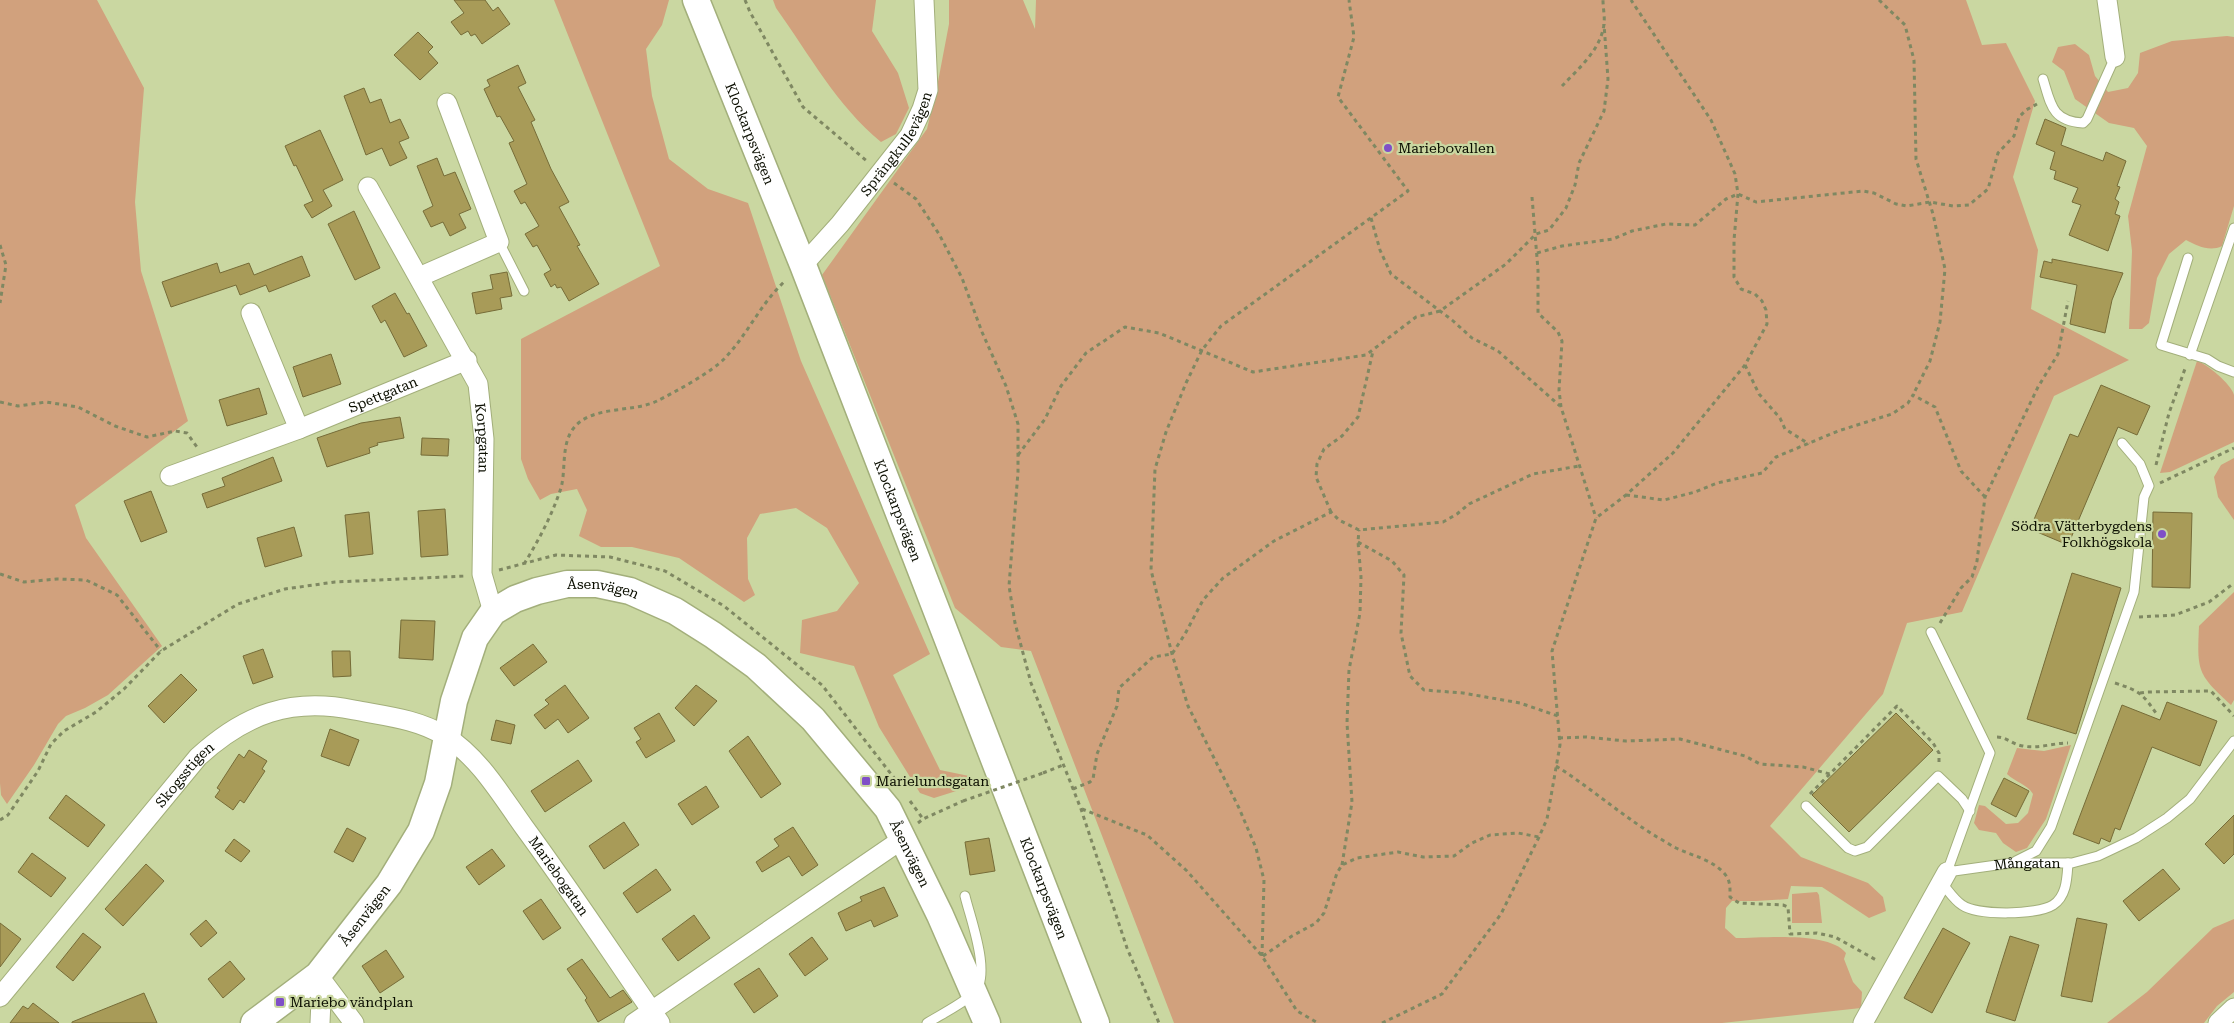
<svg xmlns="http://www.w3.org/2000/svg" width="2234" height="1023" viewBox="0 0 2234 1023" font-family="'Roboto Serif',serif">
	<rect width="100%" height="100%" fill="#cad7a1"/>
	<!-- green -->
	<g fill="#d1a17d">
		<path d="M0,0H97L144,88L135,202L141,271L188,421L75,505L86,538L162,646L108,695L85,708L66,716L58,724L34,765L7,804L1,795L0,783Z"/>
		<path d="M554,0H669L662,25L646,49L652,96L669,159L708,189L748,203L801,361L930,654L893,675L940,770L969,776V787L934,798L920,793L879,727L854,666L800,653L802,620L837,611L859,583L827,528L796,508L760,514L747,538L748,579L755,595L744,602L679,558L632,547H601L579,536L587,510L577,489L551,494L540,500L528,479L521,459V339L660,266Z"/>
		<path d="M773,0H876L872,31L898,73L909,108L896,134L881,142C837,106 809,54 776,8Z"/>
		<path d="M949,0H1023L1035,29L1036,0H1966L1982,45L2006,43L2035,101L2013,177L2038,250L2031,309L2129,360L2054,396L1962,612L1907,623L1883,694L1770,826L1801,857L1868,883L1883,897L1886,911L1869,918L1822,887L1791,886L1788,899L1756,901H1732L1726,908L1725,928L1736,938C1763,938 1829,931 1846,953L1844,959L1853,982L1862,992L1861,1008L1722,1023H1174L1031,651L1001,647L955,608L822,275L927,129L937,87L949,24Z"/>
		<path d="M2227,36L2234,37V206L2222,246C2210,252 2197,246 2186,240L2169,254L2157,278L2149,323L2142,329H2129L2132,251L2128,216L2147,146L2134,128L2109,123L2075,99L2064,71L2052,62L2058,47L2075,44L2089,55L2095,76L2108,92L2128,88L2138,73L2140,53L2172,41Z"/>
		<path d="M2197,361C2207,364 2231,384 2234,395C2234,404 2234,431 2234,442L2170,472L2160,473Z"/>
		<path d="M2234,458V520L2218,497L2214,477L2221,465Z"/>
		<path d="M2234,592V700L2231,705C2197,674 2197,671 2199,626Z"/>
		<path d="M2071,745L2046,819L2027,848L2016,852L2003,843L1996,833L1979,830L1974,823L1979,805L1985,806L2006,824L2018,823L2028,813L2033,794C2027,784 2015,782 2007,774L2017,748L2044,751Z"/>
		<path d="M1817,892L1819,895L1822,923H1792V894Z"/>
		<path d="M2234,919V992L2217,1006L2204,1023H2107L2147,992L2213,928Z"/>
	</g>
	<!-- building -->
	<g fill="#a89b58" stroke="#766c38">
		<path d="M454,0H485L493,11L498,7L510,24L482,44L475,34L471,36L468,31L461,35L451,22L464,13Z"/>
		<path d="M418,32L433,47L428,52L438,63L420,80L394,55Z"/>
		<path d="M518,65L526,83L518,87L535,120L531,122L551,169L569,202L559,207L580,245L577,246L599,284L569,301L561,287L557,288L555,284L551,287L544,274L551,270L537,245L533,247L525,234L539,226L525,202L521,204L514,191L527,184L509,143L514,141L500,116L497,117L484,89L490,86L487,80Z"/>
		<path d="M364,88L370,103L381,99L390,123L400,119L409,138L399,142L407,158L390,166L382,148L366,155L344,96Z"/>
		<path d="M2045,119L2066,128L2061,145L2103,161L2106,152L2126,161L2117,186L2120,187L2115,199L2119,202L2115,214L2120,216L2108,251L2069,235L2081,205L2072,202L2078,188L2054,179L2056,171L2050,169L2055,152L2036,144Z"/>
		<path d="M320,130L343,180L323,190L332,206L312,218L304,205L313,201L296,165L294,166L285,146Z"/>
		<path d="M437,158L444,176L455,172L471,209L459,214L466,228L450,236L443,222L431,227L423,211L433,206L417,166Z"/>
		<path d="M354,211L380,268L355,280L328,224Z"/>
		<path d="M302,256L310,276L269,292L266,285L240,295L236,285L171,307L162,282L217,263L220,273L249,263L254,275Z"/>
		<path d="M2052,259L2123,273L2112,300L2105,333L2070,324L2077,285L2040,277L2044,261L2052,263Z"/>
		<path d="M507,272L512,296L500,298L502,309L476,314L472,293L493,289L490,275Z"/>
		<path d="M395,293L407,314L409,313L427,346L404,357L385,320L381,323L372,306Z"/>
		<path d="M331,354L341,384L303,397L293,367Z"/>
		<path d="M2101,385L2150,406L2137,435L2118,427L2068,545L2030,529L2070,434L2078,437Z"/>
		<path d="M259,388L267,414L227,426L219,400Z"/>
		<path d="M400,417L404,438L377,443L378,445L369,448L370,453L327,467L317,438L361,423Z"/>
		<path d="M422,438L449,439L448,456L421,455Z"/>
		<path d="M273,457L282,481L207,508L202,494L225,486L222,478Z"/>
		<path d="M151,491L167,532L141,542L124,501Z"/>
		<path d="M445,509L448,555L421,557L418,511Z"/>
		<path d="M369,512L373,554L349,557L345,515Z"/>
		<path d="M2153,512L2192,513L2190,588L2152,587Z"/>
		<path d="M294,527L302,556L265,567L257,538Z"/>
		<path d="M2072,573L2121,588L2076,734L2027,719Z"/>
		<path d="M401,620L435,621L433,660L399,658Z"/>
		<path d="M533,644L547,662L514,686L500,668Z"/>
		<path d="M263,649L273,677L253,684L243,656Z"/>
		<path d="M332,651H350L351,676L333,677Z"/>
		<path d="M181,674L197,690L164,723L148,706Z"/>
		<path d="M565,685L589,718L568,733L558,719L545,729L534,715L549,704L545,700Z"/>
		<path d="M696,685L717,701L694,726L675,708Z"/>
		<path d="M2167,702L2217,721L2200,766L2152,747L2120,830L2115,828L2110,842L2101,838L2099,844L2073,834L2122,705L2160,720Z"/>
		<path d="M659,713L675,741L646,758L636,742L641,739L634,728Z"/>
		<path d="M1896,713L1933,750L1849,832L1812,795Z"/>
		<path d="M496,720L515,725L511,744L491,740Z"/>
		<path d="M330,729L359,740L349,766L321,756Z"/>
		<path d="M748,736L781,784L761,798L729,751Z"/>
		<path d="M249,750L267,761L262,769L265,771L244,803L240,800L233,810L215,797L220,790L217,788L239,754L244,758Z"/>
		<path d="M578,760L592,781L545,812L531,791Z"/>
		<path d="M2004,778L2029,791L2016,817L1991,804Z"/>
		<path d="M706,786L719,807L692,825L678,804Z"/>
		<path d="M66,795L105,825L88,847L49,818Z"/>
		<path d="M2234,815V854L2224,864L2205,844Z"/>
		<path d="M624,822L639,845L604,869L589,846Z"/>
		<path d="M793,827L818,865L802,876L789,856L762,872L756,862L779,846L774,839Z"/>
		<path d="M347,828L366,838L353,862L334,852Z"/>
		<path d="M989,838L995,871L970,875L965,842Z"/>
		<path d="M234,839L250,851L241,862L225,851Z"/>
		<path d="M492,849L505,866L479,885L466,867Z"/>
		<path d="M32,853L66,878L51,897L18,872Z"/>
		<path d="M146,864L164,881L123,926L105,909Z"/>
		<path d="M656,869L671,890L637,913L623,893Z"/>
		<path d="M2163,869L2180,889L2139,921L2123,901Z"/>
		<path d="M884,887L898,916L874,927L871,920L846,931L838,913L862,901L860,897Z"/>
		<path d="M541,899L561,928L543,940L523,911Z"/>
		<path d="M694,915L710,938L678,961L662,939Z"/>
		<path d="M2077,918L2107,924L2092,1002L2061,996Z"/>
		<path d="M206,920L217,933L201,947L190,934Z"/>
		<path d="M0,923L21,939L0,967Z"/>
		<path d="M1943,928L1970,943L1932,1013L1904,998Z"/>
		<path d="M83,933L101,947L73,981L56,967Z"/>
		<path d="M2010,936L2039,945L2015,1021L1986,1012Z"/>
		<path d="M812,937L828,959L805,976L789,954Z"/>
		<path d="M386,950L404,977L380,993L362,966Z"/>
		<path d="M582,959L610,998L623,990L632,1002L598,1022L585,1000L587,998L567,969Z"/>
		<path d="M230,961L245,979L223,998L208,979Z"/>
		<path d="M759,968L778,996L754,1013L734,984Z"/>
		<path d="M144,993L157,1023H72V1022Z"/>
		<path d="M33,1003L59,1023H10L23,1006L28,1009Z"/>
	</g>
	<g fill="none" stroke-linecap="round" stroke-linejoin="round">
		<defs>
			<g id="lane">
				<path d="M2043,79C2051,105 2052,121 2083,123L2087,119L2115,57"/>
				<path d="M499,242L524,291"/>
				<path d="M2188,258L2161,345L2207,359L2218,366L2234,372"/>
				<path d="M2190,355L2234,228"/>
				<path id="s1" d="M1931,632L1990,753L1947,872L2011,863H2072L2098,856L2136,838L2167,818L2190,799L2234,741"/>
				<path d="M1806,806L1848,848L1855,851L1867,847L1938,776L1962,799L1970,811"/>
				<path d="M2016,861L2036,851L2051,827L2134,592L2144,497L2149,486L2140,464L2122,443"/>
				<path d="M1941,882C1948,890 1954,900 1962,905C1978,916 2037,915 2053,905C2067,896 2067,877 2068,863"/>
				<path d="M927,1023C942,1014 960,1005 973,994C993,977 970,918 965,896"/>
			</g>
			<g id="street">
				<path d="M2107,0L2115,57"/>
				<path id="s2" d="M368,187L478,384L484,439L482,574L493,612"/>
				<path id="s3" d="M803,265L840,224L910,135L922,109L928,90L924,0"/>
				<path d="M419,277L499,242L447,103"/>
				<path d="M251,313L299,429"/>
				<path id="s4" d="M170,476L299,429L467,360"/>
				<path d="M318,975L354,1023"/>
				<path d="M318,977L321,1000L320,1023"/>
				<path id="s5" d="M0,997L198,757C245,714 291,697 354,710C385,716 418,719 445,736C479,757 501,795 524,827C571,891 615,958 660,1023"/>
				<path d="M634,1023L904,838"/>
				<path d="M1863,1023L1947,872"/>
				<path d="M2218,1023L2234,1008"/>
			</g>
			<g id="secondary">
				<path id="s6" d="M696,0L803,265L1096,1023"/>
				<path id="s7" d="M254,1023L318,975L389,884L421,831L438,783L454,701L475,638L493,612L515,599L537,591L567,584H597L630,591L675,611L713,635L756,666L813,719L888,809L940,915L987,1023"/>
			</g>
		</defs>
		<!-- lane casing -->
		<use href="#lane" stroke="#a3af7b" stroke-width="11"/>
		<!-- street casing -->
		<use href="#street" stroke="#a3af7b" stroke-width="21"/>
		<!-- secondary casing -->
		<use href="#secondary" stroke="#a3af7b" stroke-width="29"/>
		<!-- path -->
		<g stroke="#7f8862" stroke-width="3" stroke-dasharray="4 4" stroke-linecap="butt">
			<path d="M745,0L750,12L803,107L868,162"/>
			<path d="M1879,0L1905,25L1914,60L1916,159L1933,214L1945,269L1940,322L1930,361L1913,395"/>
			<path d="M1562,86C1578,69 1601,50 1604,24C1605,17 1603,8 1603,0"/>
			<path d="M894,183L916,199L939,234L962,278L982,332L1006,386L1018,424V472L1009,586L1015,623L1031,683L1081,809L1127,948L1159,1023"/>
			<path d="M1532,197L1538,270V313L1558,332L1562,341L1559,390L1561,407L1596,518"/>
			<path d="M1371,218L1380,250L1391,274L1452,320L1472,338L1498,351L1560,406"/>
			<path d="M0,245L6,265L0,303"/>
			<path d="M1537,253L1562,246L1613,239L1632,231L1666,224L1695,225L1726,199L1738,194L1756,202L1863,191L1874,193L1896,204L1907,206L1930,202L1953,206L1969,205L1988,189L1998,153L2014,136L2019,117L2026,110L2037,104"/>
			<path d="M1745,365L1759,394L1780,418L1785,429L1809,444"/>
			<path d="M0,402L18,406L46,402L78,407L115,426L147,437L175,431L187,433L197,447"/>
			<path d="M1018,455L1045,419L1061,386L1086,353L1125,327L1159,333L1253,372L1366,355L1416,317L1440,311L1506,264L1536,234L1549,230L1566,208L1575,185L1579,163L1604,111L1608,79L1604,24"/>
			<path d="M2156,465L2169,413L2186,366"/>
			<path d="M2160,483L2234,448"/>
			<path d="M1626,495L1664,500L1695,492L1717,483L1762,473L1776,457L1838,431L1892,414L1908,403L1913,395L1935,407L1961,471L1985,497"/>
			<path d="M1331,512L1316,477L1317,464L1324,449L1342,436L1358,417L1373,351"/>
			<path d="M1358,542L1392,561L1404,575L1401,633L1410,676L1424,690L1463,693L1520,703L1558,716"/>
			<path d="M524,564C539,540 552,515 561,488C566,470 561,445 573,429C590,405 633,413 657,401C675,392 712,372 725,358C748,334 760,304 786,280"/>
			<path d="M499,570L556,555L610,557L665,571L724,606L822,685L898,783"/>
			<path d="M0,574L24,582L57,579L86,580L117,595L161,651"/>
			<path d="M2139,617L2175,615L2209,602L2234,583"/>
			<path d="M1940,623L1961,588L1972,577L1977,561L1985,497L2038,387L2058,354L2068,301"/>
			<path d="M2115,683C2140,691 2143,694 2158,716"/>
			<path d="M2140,693L2147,692L2211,691L2234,716"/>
			<path d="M1997,737C2007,737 2013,745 2023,746C2038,749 2053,743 2068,743"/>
			<path d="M1559,738L1586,737L1626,741L1680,739L1745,756L1760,764L1803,767L1830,774"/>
			<path d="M1556,766C1591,788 1621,815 1657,837C1663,840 1670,845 1676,848C1693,856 1710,859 1723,872C1731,880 1730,888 1730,897L1739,903L1783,905L1788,907L1790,934L1817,933L1835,937L1878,961"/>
			<path d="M1043,773L1063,765"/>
			<path d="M1073,789L1090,782L1093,779L1097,754L1117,706L1119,688L1153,657L1172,654L1185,634L1203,600L1223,578L1274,541L1331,512L1339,520L1359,530L1443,522L1457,514L1469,504L1533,474L1579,466"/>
			<path d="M1810,794L1897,706L1933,743L1939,753V765"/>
			<path d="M910,801L923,819"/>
			<path d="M1082,809L1147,835L1187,871L1262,956L1297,1011L1318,1023"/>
			<path d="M0,820L8,815L38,771L51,744L64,731L96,712L124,689L161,651L238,604L285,589L335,582L466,576"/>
			<path d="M918,823L923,819L963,801"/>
			<path d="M1342,865L1352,802L1347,723L1349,670L1360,613L1361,577L1358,542L1359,530"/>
			<path d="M1262,956L1264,880L1256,848L1239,808L1188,706L1172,654L1151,570L1155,469L1166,432L1186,383L1202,350L1221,326L1408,191L1338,97L1354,37L1349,0"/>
			<path d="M1263,956L1292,936L1316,923L1324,913L1337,873L1342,865L1357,858L1398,852L1423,857L1454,856L1472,843L1490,835L1518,833L1539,837"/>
			<path d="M1382,1023L1442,994L1501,914L1539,837L1547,819L1560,745L1552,651L1596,518L1626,495L1673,453L1745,365L1767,324L1766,310L1762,301L1755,294L1741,289L1734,277V240L1738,194L1735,174L1711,120L1631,0"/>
		</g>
		<!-- lane -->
		<use href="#lane" stroke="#fff" stroke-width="9"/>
		<!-- street -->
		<use href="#street" stroke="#fff" stroke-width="19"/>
		<!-- secondary -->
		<use href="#secondary" stroke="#fff" stroke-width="26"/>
		<!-- path-bridge -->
		<path stroke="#7f8862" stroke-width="3" stroke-dasharray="4 4" stroke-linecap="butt" d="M963,801L1043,773"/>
	</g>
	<!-- markers -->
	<g fill="#7f4fc7" stroke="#cad7a1" stroke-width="2">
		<circle cx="1388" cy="148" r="5"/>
		<circle cx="2162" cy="534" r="5"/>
		<rect x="861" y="776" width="10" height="10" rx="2.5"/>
		<rect x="275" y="997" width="10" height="10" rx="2.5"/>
	</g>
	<g text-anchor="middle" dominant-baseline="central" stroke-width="4.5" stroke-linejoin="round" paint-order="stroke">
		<!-- street labels -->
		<g font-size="14" fill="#0b0e00" stroke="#cad7a1">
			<text stroke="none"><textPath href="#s6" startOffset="144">Klockarpsvägen</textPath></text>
			<text stroke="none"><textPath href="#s3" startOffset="154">Sprängkullevägen</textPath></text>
			<text stroke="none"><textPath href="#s4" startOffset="228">Spettgatan</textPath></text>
			<text stroke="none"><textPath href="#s2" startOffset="280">Korpgatan</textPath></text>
			<text stroke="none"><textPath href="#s6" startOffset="549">Klockarpsvägen</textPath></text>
			<text stroke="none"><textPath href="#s7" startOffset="606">Åsenvägen</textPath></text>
			<text stroke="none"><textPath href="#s5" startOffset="289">Skogsstigen</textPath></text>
			<text stroke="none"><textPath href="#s7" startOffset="1025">Åsenvägen</textPath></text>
			<text stroke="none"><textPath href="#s1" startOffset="342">Mångatan</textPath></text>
			<text stroke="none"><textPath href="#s5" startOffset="758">Mariebogatan</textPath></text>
			<text stroke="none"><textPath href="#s6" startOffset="954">Klockarpsvägen</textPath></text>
			<text stroke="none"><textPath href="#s7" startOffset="156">Åsenvägen</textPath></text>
		</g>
		<!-- poi labels -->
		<g font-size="14" fill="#0b0e00" stroke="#cad7a1" text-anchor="start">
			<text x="1398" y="148">Mariebovallen</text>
			<text x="2152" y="526" text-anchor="end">Södra Vätterbygdens<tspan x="2152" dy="16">Folkhögskola</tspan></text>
			<text x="876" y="781">Marielundsgatan</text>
			<text x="290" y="1002">Mariebo vändplan</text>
		</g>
	</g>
</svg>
